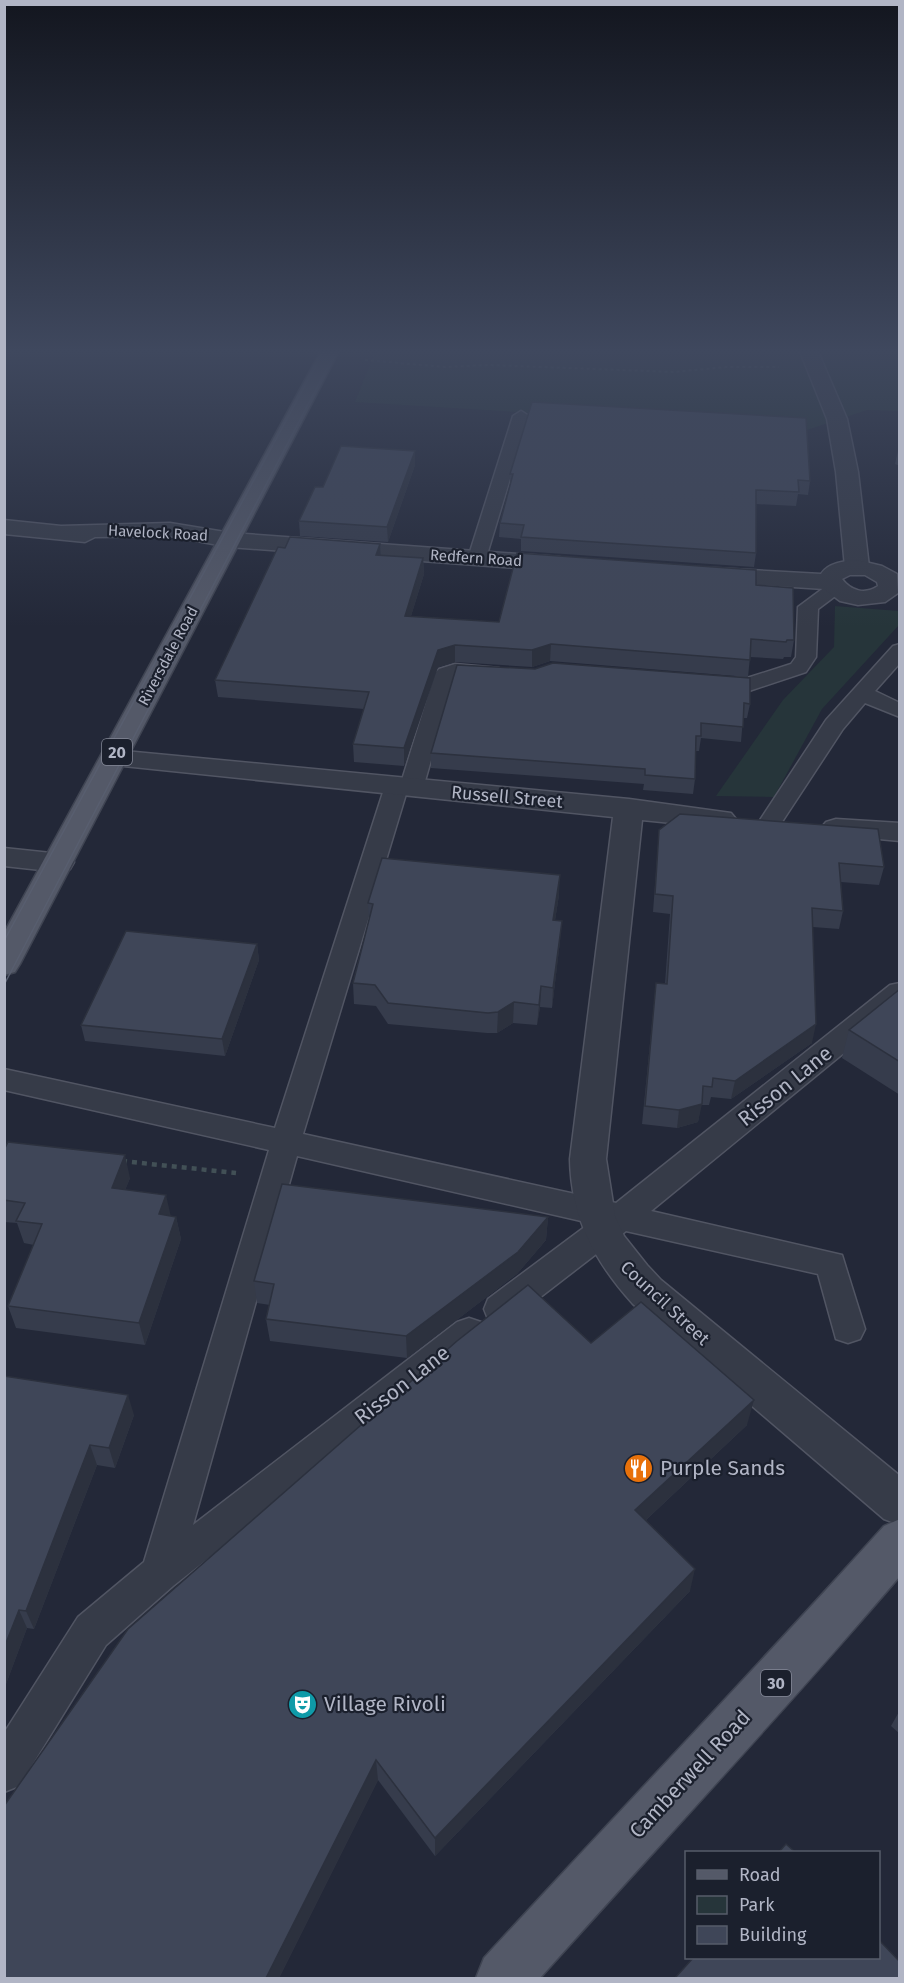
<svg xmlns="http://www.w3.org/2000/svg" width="904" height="1983" viewBox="0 0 904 1983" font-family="'Fira Sans',sans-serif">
	<rect width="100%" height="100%" fill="#232838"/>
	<!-- green -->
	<g fill="#26353a">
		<path d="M376,349H899V411L867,410L807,430L355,402Z"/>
		<path d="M835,606L899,611V625L822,709L774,797L716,796L783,700L834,647Z"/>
	</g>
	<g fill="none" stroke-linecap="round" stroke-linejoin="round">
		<defs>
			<g id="service">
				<path d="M521,411L529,416L486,558L484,562H470L468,558L513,416Z"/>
				<path d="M836,582L846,588L818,609L816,657L806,672L749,691L707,687L704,682L707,677L747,678L791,664L796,657L798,607L829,584Z"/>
				<path d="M900,644V663L875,691L900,703V717L865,703L843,729L778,828L770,830L762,828L758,823L826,720L893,646Z"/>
				<path d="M455,664L499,668L503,672L499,676L455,677L423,788L419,793L406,794L303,1134L616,1203L890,985L900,983V1007L651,1211L842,1255L865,1329L860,1339L848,1343L836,1339L818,1274L626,1231L512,1319L500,1323L488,1319L484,1309L488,1299L590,1223L297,1156L193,1525L457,1322L469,1318L481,1322L486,1332L481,1342L173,1586L106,1645L19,1786L4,1792V1733L78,1617L144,1562L269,1150L4,1090V1069L275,1128L385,786L389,781L402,780L435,673L439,669Z"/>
			</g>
			<g id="minor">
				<path d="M799,349H817L847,419L858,472L869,567L865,572H849L845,567L836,472L827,419Z"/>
				<path d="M114,750L629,799L731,813L736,819L731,825L721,828L642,820L606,1159L615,1216L624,1236L647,1265L661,1280L900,1476V1525L884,1519L633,1304C594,1261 571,1217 570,1159L613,817L104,764L100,758L104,752Z"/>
				<path d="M836,819L900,823V841L826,834L821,828L826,822Z"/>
				<path d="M4,848L70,855L74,862L70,869L59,872L4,866Z"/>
			</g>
			<g id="tertiary">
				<path d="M4,520L61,526L170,523L231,533L559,557L567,559L571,564L567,569L559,571L229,547L170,536L95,537L85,542L4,534Z"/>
				<path d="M857,560L882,566L897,574L898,593L885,602L858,605L840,601L824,589L713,582L705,580L701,575L705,570L713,568L821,574C828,563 844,561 857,560ZM850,575H865L877,582L878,586C865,595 851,591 842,579Z"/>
			</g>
			<g id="primary">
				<path d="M322,349H340L20,964L15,972L4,975V933Z"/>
				<path d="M900,1519V1576C783,1713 660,1844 540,1978H476L484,1958C617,1813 753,1672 884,1526Z"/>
			</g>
		</defs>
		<!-- service casing -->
		<use href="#service" stroke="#515563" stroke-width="3"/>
		<!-- minor casing -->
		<use href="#minor" stroke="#515563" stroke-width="3"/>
		<!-- tertiary casing -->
		<use href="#tertiary" stroke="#515563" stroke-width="3"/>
		<!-- primary casing -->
		<use href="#primary" stroke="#3f4452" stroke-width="3"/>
		<!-- path-far1 -->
		<path stroke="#425056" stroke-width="2" stroke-dasharray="3 3" stroke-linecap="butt" d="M365,360L445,367L489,365L674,372L726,367H779"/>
		<!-- path -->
		<path stroke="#425056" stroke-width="4.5" stroke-dasharray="5 5" stroke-linecap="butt" d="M122,1161L236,1173"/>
		<!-- service -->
		<use href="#service" fill="#363b48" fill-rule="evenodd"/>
		<!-- minor -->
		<use href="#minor" fill="#363b48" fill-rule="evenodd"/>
		<!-- tertiary -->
		<use href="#tertiary" fill="#363b48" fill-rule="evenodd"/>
		<!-- primary -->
		<use href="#primary" fill="#545968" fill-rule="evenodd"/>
		<!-- tram -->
		<g stroke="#585e6f" stroke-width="1.5">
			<path d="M4,941L325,349"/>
			<path d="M4,985L337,349"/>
		</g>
	</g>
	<!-- wall -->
	<g fill="#363c4c">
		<path d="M532,402L810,481L808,495L798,494L796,506L756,504V553L754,567L521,551V539L499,537L500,523L510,485V474Z"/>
		<path d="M900,442V466L895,464Z"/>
		<path d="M415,451V465L388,542L300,536L299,521L323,487Z"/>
		<path d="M380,544L381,555L423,558L424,574L411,616L499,622L756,585L794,640L791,657H784L783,659L750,657L748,677L550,661L532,667L455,662L438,667L404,766L354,762L353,744L364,709L218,697L215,680L285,548Z"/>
		<path d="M457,665L750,704L747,718H743L741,742L701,738L699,751H695V779L693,794L643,790L644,784L431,768V753Z"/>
		<path d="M659,830L884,867L879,885L841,882L843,911L839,929L813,927L812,1043L731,1099L711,1097L709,1105H701L698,1122L677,1128L642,1124L656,983L665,984L670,914L653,912Z"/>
		<path d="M559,895L555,920L560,941L552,1008L540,1007L537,1025L513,1023L497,1033H487L388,1024L376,1006L354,1004L353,983L369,921L368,903Z"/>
		<path d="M257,944L259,960L225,1056L85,1041L81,1025Z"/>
		<path d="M900,989V1095L842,1058L849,1030Z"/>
		<path d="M4,1150L130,1178L125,1190L171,1216L176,1217L181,1239L145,1345L16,1328L8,1306L34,1245L24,1243L17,1223L4,1222Z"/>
		<path d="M548,1217L546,1240L517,1274L407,1358L270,1341L266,1319L270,1305L257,1303L254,1281Z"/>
		<path d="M591,1343L747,1425L646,1520L690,1591L435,1856L378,1780L279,1978H4Z"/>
		<path d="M4,1376L134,1415L115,1468L97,1465L34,1629L27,1628L6,1684H4Z"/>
		<path d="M900,1710V1734L891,1726Z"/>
	</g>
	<!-- shaded-wall -->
	<g fill="#2c313e">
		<path d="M415,451V465L388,542L387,527Z"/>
		<path d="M380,544L381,560L376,555Z"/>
		<path d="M423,558L424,574L406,632L405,616Z"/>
		<path d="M551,644L550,661L532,667V650Z"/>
		<path d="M455,645V662L438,667L404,766V748L438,650Z"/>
		<path d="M560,875L559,895L552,941L553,920Z"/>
		<path d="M562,921L560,941L552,1008L553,988Z"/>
		<path d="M257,944L259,960L225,1056L222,1039Z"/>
		<path d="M541,986L540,1007L537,1025L539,1005Z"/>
		<path d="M514,1002L513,1023L497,1033L498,1012Z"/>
		<path d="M816,1024L812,1043L731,1099L735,1081Z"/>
		<path d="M702,1104L698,1122L677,1128L679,1110Z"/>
		<path d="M125,1155L130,1178L117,1210L112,1188Z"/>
		<path d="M166,1195L171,1217L159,1214Z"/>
		<path d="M176,1217L181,1239L145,1345L139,1323Z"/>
		<path d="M548,1217L546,1240L517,1274L407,1358L406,1336Z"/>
		<path d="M128,1395L134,1415L115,1468L109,1448Z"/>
		<path d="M754,1400L747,1425L631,1534L635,1510Z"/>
		<path d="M90,1445L97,1465L34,1629L26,1611Z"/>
		<path d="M695,1569L690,1591L435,1856V1838Z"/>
		<path d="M19,1610L27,1628L6,1684L4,1681V1648Z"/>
		<path d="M376,1760L378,1780L279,1978H266Z"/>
	</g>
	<!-- building -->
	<g fill="#3f4658" stroke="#2c313e" stroke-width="1.5">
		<path d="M532,402L806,418L810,481L798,480L799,492L756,490V553L521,537L524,525L500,523L513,474H510Z"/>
		<path d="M341,446L415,451L387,527L299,521L315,487H323Z"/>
		<path d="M290,537L380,544L376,555L423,558L405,616L499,622L517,553L756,570V585L793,588L794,640H787L786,642L751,639L750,660L551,644L532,650L455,645L438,650L404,748L353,744L369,692L215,680L278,547L285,548Z"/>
		<path d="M553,663L750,678V704L744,703L743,727L701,723V736H696L695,779L645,775V769L431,753L457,665L535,669Z"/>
		<path d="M680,814L878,829L884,867L839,863L843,911L812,908L816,1024L735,1081L713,1078L712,1087L703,1086L702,1104L679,1110L645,1106L656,983L667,984L673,896L655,894L659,830Z"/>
		<path d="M382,858L560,875L553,920L562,921L553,988L541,986L539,1005L514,1002L498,1012L488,1013L388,1003L375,985L353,983L373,904L368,903Z"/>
		<path d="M126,931L257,944L222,1039L81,1025Z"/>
		<path d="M900,989V1062L849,1030Z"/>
		<path d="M8,1142L125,1155L112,1188L166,1195L159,1214L176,1217L139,1323L8,1306L42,1224L16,1221L25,1203L4,1200V1150Z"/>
		<path d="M282,1184L548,1217L518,1252L406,1336L266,1319L274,1284L254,1281Z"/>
		<path d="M528,1285L591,1343L641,1302L754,1400L635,1510L695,1569L435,1838L376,1760L266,1978H4V1806L128,1629L457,1341Z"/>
		<path d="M4,1376L128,1395L109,1448L90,1445L26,1611L19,1610L4,1648Z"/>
		<path d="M786,1844L795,1852H779Z"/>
		<path d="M879,1940L900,1962V1978H675L693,1958H879Z"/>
	</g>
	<!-- sky -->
	<linearGradient id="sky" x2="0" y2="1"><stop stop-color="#13161f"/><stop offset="0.56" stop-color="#3f485e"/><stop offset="1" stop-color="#3f485e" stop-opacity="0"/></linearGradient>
	<rect width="904" height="627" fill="url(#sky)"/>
	<!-- icons -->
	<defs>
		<symbol id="restaurant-disc" viewBox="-11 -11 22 22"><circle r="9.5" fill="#e8710a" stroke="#1b202d"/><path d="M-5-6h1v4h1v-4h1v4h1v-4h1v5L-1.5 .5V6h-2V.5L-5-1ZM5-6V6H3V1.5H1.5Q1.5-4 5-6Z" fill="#fff"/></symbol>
		<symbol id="theatre-disc" viewBox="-11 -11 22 22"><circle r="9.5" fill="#0f9aa8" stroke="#1b202d"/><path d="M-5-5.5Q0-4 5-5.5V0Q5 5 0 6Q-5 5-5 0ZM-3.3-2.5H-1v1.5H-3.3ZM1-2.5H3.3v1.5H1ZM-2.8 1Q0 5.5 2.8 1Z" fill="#fff"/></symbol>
	</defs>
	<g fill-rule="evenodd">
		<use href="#restaurant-disc" x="622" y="1452" width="33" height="33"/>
		<use href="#theatre-disc" x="286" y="1688" width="33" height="33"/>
	</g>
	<g text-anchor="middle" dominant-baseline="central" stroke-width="4.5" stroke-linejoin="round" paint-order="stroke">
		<!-- far-street labels -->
		<g font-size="15" fill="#b1b5c5" stroke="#1b202d">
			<text transform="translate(158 533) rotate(3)">Havelock Road</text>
			<text transform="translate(476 558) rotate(4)">Redfern Road</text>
			<text transform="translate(168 656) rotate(-62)">Riversdale Road</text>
		</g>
		<!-- shield labels -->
		<g fill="#1b202d" stroke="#848897" stroke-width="1.5">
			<rect x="102" y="739" width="30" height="26" rx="4.5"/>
			<rect x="761" y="1670" width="30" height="26" rx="4.5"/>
		</g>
		<g font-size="16" font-weight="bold" fill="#b1b5c5">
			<text x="117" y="752">20</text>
			<text x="776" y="1683">30</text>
		</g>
		<!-- street labels -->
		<g font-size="18" fill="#b1b5c5" stroke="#1b202d">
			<text transform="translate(507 797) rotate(5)">Russell Street</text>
			<text transform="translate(665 1303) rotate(43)">Council Street</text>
		</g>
		<!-- near-street labels -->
		<g font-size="21" fill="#b1b5c5" stroke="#1b202d">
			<text transform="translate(785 1086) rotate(-39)">Risson Lane</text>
			<text transform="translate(402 1385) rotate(-38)">Risson Lane</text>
			<text transform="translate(690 1774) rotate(-47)">Camberwell Road</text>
		</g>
		<!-- near-poi labels -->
		<g font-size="21" fill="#b1b5c5" stroke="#1b202d" text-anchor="start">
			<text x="660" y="1468">Purple Sands</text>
			<text x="324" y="1704">Village Rivoli</text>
		</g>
	</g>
	<!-- border -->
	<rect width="904" height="1983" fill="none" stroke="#b1b5c5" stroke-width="12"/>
	<!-- legend -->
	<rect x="685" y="1851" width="195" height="108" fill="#1b202d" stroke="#575c6a" stroke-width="1.5"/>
	<rect x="697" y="1870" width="30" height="9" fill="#545968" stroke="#575c6a" stroke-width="1.5"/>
	<text x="739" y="1881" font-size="18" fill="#b1b5c5">Road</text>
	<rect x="697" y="1896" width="30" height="18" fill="#26353a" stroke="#575c6a" stroke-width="1.5"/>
	<text x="739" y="1911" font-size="18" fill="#b1b5c5">Park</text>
	<rect x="697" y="1926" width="30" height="18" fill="#3f4658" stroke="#575c6a" stroke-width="1.5"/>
	<text x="739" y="1941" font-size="18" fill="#b1b5c5">Building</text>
</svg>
